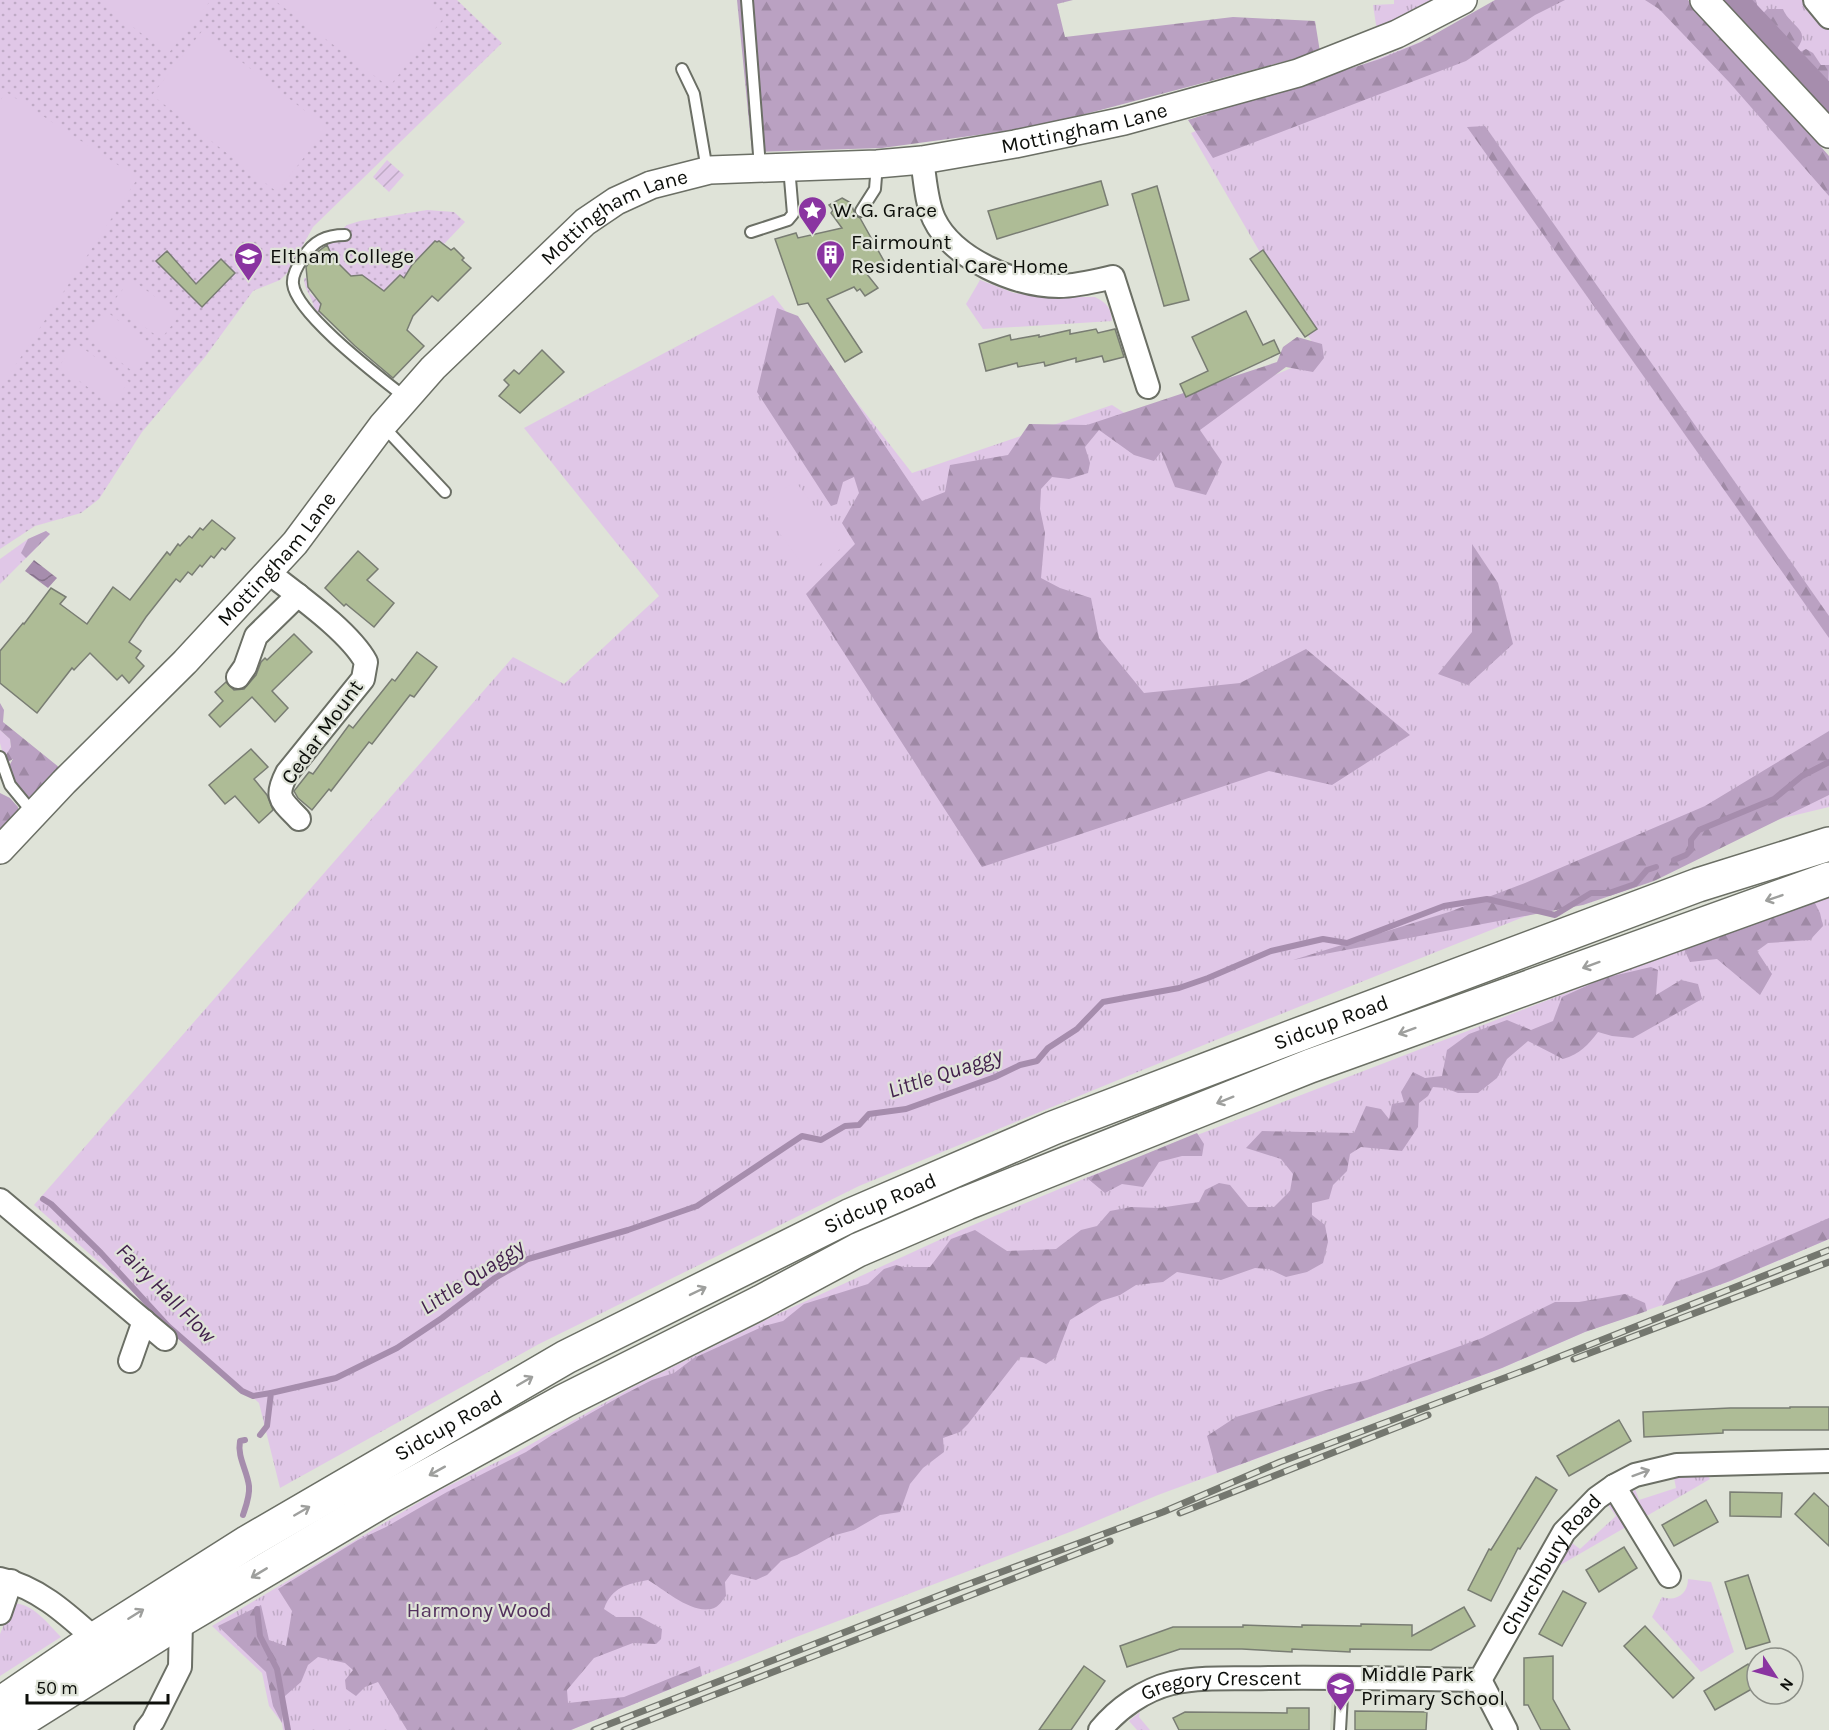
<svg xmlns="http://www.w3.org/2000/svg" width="1829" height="1730" viewBox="0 0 1829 1730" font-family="Karla,sans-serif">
	<defs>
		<pattern id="grass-tufts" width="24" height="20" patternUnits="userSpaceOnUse" patternTransform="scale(1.5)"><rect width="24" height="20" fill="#e0c7e7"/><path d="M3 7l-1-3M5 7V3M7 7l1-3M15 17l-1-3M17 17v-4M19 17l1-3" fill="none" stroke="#bfaac5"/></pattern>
		<pattern id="forest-firs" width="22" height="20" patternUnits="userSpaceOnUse" patternTransform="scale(1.5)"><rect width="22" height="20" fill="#baa1c2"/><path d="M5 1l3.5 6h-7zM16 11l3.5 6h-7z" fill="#9f89a5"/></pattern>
		<pattern id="park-dots" width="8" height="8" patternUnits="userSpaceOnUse" patternTransform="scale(1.5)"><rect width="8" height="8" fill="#e0c7e7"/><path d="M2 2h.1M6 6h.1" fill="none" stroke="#bfaac5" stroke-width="1.8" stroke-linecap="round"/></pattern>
		<pattern id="garden-furrows" width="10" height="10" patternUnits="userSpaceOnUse" patternTransform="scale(1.5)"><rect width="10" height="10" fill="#e0c7e7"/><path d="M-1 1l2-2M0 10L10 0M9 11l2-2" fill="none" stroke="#bfaac5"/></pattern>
		<pattern id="water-waves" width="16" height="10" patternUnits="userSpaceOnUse" patternTransform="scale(1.5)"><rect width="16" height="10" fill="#a68dad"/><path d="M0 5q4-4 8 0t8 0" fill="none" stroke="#86728b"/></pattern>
	</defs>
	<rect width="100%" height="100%" fill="#dfe3d8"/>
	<!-- built -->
	<path fill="#d2d9c7" d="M1332,1694H1350L1347,1730H1330Z"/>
	<!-- grass -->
	<g fill="url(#grass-tufts)">
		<path d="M1394,0H1436L1377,31L1373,5L1394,4Z"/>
		<path d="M1507,0H1675L1829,163V807L1754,825L1216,1040L859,1186L539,1344L280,1488L259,1403L34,1205L513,657L564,684L659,596L524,428L773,295L912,473L1112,405L1148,428L1320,356L1191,133L1420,42Z"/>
		<path d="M1724,0H1804L1829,30V113Z"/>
		<path d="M980,280L1014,293L1043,297H1095C1107,303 1111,308 1112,321L983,329L966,304Z"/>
		<path d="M46,531L50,534L0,584V559L28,539Z"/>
		<path d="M0,730L10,739L11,748L4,758L0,743Z"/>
		<path d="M1829,894V1239L1728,1282L1585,1332L1502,1368L1158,1495L1075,1530L791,1639L571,1730H283L282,1723L269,1706L262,1673L212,1626L436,1492L517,1452L633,1387L780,1313L961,1230L1093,1175L1769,915Z"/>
		<path d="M1701,1474L1707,1475L1710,1479L1645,1517L1631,1494L1635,1489L1639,1500L1676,1488L1674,1478Z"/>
		<path d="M1612,1504L1626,1527L1557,1567L1572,1543L1580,1549L1616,1516L1608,1505Z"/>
		<path d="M1688,1579L1711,1582L1734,1652L1701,1672L1652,1617L1662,1597C1676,1602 1688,1594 1688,1579Z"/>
		<path d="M13,1603C34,1604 47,1623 61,1637L0,1676V1634Z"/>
		<path d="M1140,1712L1139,1717L1150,1730H1137L1129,1721Z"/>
	</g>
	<!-- forest -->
	<g fill="url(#forest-firs)">
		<path d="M737,0H1073L1057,4L1065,37L1233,17L1315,21L1320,52L1036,127L882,148L752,152Z"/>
		<path d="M1495,0H1565L1535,15L1466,61L1213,158L1188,120L1380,59L1421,42Z"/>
		<path d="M1645,0H1688L1715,25L1829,156V196L1729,82L1659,9Z"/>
		<path d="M1724,0H1756L1757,6L1754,10L1757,20L1767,9H1783C1790,27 1813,29 1796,50H1771Z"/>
		<path d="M1806,49L1813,53L1821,65H1829L1828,91C1811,97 1803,85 1792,73L1793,70L1788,64L1792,58L1797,60L1800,52Z"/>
		<path d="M1485,126L1829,616V638L1467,127Z"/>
		<path d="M777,308L798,316L922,501L945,492L950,465L1008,455L1029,424L1087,425L1277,362L1283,347L1297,337L1322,344L1324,358L1313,372L1286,367L1200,430L1222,462L1206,495L1175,487L1161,452L1154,461L1134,455L1099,430L1085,447L1090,463L1088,473L1069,479L1052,477L1041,489L1040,509L1045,533L1041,578L1060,588L1091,598L1099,638L1144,693L1240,683L1306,649L1410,735L1332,785L1269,771L982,867L806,594L855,544L842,523L859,493L854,477L843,482L837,504L831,506L757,392Z"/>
		<path d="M46,531L50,534L26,558L21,553L28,539Z"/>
		<path d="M1472,544L1498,583L1513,644L1468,685L1438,674L1472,632Z"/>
		<path d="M0,703L4,710L3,722L60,768L30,798C19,790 12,779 9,766L13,759L8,762L4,758L11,747L10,739L0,730Z"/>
		<path d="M1829,731V795L1654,881L1583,905L1293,960L1449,912L1525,883L1705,806Z"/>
		<path d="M0,793L10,798L18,807V815L0,830Z"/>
		<path d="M1813,899L1820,913L1823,926L1810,940L1768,943L1757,951L1772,974L1760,995L1717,959L1690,962L1683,947Z"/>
		<path d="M1651,967L1658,970L1656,995L1681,980L1698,984L1702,999L1633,1038L1612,1036L1598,1032C1588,1045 1580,1054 1563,1059L1528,1041L1507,1059L1497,1078L1478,1093H1458L1445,1088L1433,1087L1428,1096L1419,1103L1418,1127L1402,1151L1361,1147L1350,1154L1347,1171L1333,1185L1329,1199L1312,1203V1215L1325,1225L1328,1242L1323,1263L1307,1272L1286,1277L1269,1269L1255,1268L1221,1280L1177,1272L1163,1282L1136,1285L1120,1295L1101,1301L1070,1320L1056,1357L1046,1364L1034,1358L1020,1357L968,1424L960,1432L943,1438L944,1452L923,1468L910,1484L900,1512L880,1515L854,1530L832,1536L797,1555L781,1561L767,1575L756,1580L731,1574L725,1582L726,1596C723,1599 720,1605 716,1607C696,1618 665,1590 648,1580C627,1584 612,1587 604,1609L616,1617H640L662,1629L661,1639L656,1644L633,1643L594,1658L567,1690L568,1703L624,1697L700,1666L702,1676L571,1730H407L378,1682L365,1687L356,1696L346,1689L345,1680L353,1670L345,1663L318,1657L308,1665L301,1682L285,1696L282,1723L273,1706L266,1672L218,1626L261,1605L269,1640L286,1646L292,1611L278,1589L358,1540L386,1527L447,1492L526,1452L552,1435L621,1396L652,1380L674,1373L694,1358L764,1326L783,1321L804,1304L868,1284L884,1269L896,1265L903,1267H930L951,1239L975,1230L1007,1251L1056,1249L1081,1230L1097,1226L1110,1211L1131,1207L1159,1208L1199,1202L1205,1190L1219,1183L1230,1185L1248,1207H1274L1290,1191L1293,1174L1281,1159L1246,1148L1262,1131L1354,1133L1366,1106L1381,1109L1389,1119L1392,1104L1404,1102L1401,1092L1413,1072L1425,1078L1442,1076L1447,1050L1469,1034L1507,1020L1531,1030L1553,1021L1562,997L1604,978Z"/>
		<path d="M1197,1133L1204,1144L1202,1156H1182L1159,1162L1143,1187L1122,1184L1105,1193L1087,1178Z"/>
		<path d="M1829,1218V1239L1730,1281L1662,1306L1676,1282L1712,1269Z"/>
		<path d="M1625,1294L1645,1303L1647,1311L1585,1332L1502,1368L1217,1473L1207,1436L1236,1417L1326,1390L1367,1380L1482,1338L1555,1302H1579Z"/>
	</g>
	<!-- park -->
	<g fill="url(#park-dots)">
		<path d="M0,0H457L502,43L313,227L288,272L280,280L253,291L205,357L142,432L99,499L81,513L35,526L0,549Z"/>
		<path d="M427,210L454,212L465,222L444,244L439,241L437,242L435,241L405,279L400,275L381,295C354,280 340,275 327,245V243L347,225L360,221Z"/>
	</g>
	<!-- garden -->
	<g fill="url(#garden-furrows)">
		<path d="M387,160L404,175L389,192L373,177Z"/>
		<path d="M304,278H306L310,293L321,304L320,311L324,316L321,315L314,308C313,298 304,290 304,278Z"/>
	</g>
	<!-- pitch -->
	<g fill="#e0c7e7">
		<path d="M98,0H211L168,54Z"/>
		<path d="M274,0H427L446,15L389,87Z"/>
		<path d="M202,31L327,128L277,192L152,95Z"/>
		<path d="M6,92L138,178L0,389V101Z"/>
		<path d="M131,279L180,315L161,339L112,303Z"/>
		<path d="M106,311L155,349L136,374L87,336Z"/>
		<path d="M76,343L129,382L112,405L59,366Z"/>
		<path d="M795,481L844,546L809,573L760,507Z"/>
	</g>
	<!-- water -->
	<path fill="url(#water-waves)" d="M34,560L57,578L48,588L25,571Z"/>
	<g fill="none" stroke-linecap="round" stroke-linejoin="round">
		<!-- stream -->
		<g stroke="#a68dad" stroke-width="6">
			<path d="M1674,860L1686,855L1691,850V840L1699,830L1774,799L1802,776L1829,762"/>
			<path d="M43,1199L51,1204L101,1253L168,1326L242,1391L253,1396L271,1393"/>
			<path d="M260,1435L267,1426L271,1393L336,1378L397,1348L442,1318L495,1278L528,1259L628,1230L697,1206L802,1136L821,1140L845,1126L859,1125L869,1114L906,1109L995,1077L1020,1065L1037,1061L1048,1048L1077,1029L1103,1002L1179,988L1208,978L1271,951L1323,939L1347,943L1444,906L1487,899L1555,915L1591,893H1609L1635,884L1647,870L1656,867"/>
			<path d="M243,1515C246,1506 250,1496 249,1486C247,1470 237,1457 240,1441L245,1440"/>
			<path d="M257,1609L260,1636L277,1669L288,1730"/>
		</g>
		<!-- river -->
		<path stroke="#a68dad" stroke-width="34" d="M1729,0L1829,106"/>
	</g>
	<!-- building -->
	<g fill="#aebc96" stroke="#797d73" stroke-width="1.5">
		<path d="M1101,181L1108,205L997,239L988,211Z"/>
		<path d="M1157,186L1189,300L1164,306L1132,194Z"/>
		<path d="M842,198L851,203L855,215L860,218L884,261L879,270L862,268L878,288L865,296L860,289L857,291L854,287L827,299L862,352L845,362L808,303L798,305L775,239L796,233L798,238L842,228L831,213L833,210L829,205Z"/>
		<path d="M435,241L437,242L439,241L451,250L454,248L464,258L462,260L471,268L438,301L432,296L413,316L407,330L424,346L393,378L355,346L319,311L321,304L308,287L306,267L316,253L327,245L333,258L351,276L362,275L384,291L400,275L404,278L412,265Z"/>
		<path d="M1263,250L1317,329L1305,337L1250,259Z"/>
		<path d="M167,251L196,284L221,259L235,273L202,307L156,261Z"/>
		<path d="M1246,311L1263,345L1274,340L1280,353L1186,397L1180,384L1208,371L1192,337Z"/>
		<path d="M1096,329L1098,333L1115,329L1124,357L1104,362L1102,356L1076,362V358L1045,366L1044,362L1018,367L1017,363L986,371L979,344L1010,335L1011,340L1039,335V337L1070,330V334Z"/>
		<path d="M542,350L564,372L520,413L499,396L509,385L504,380L514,370L519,374Z"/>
		<path d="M212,520L235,538L225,550L222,548L214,558L211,556L202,567L200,565L192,575L188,572L180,582L176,579L146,617L129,642L141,651L136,658L144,666L129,683L122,675L117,680L90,653L74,670L72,668L37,713L0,683V651L23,623L24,624L51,588L66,597L60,604L87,624L113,587L130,600L167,552L170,555L178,544L180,546L189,536L192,538L200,528L203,530Z"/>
		<path d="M358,551L378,569L367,580L394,603L374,627L346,604L344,606L325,588Z"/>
		<path d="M294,634L312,652L272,691L288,708L275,722L252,697L220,727L209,715L223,701L215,692L226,682L234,690L244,689L256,675L261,662L265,658L267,660Z"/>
		<path d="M417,652L437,667L414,697L410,695L372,744L369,742L331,791L329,789L312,810L298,798L294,791L309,772L313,774L349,725L353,728L392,679L395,681Z"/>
		<path d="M251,749L268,767L254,779L267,795L273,810L259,823L235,796L225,804L209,785Z"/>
		<path d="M1790,1407H1829V1430H1723V1433L1644,1437L1643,1412L1730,1408H1790Z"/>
		<path d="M1619,1420L1631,1441L1569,1476L1557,1456Z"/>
		<path d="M1536,1477L1557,1490L1520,1549L1518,1548L1491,1601L1468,1590L1489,1549L1491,1550Z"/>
		<path d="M1730,1492L1782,1493L1781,1517L1730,1516Z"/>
		<path d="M1814,1493L1829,1507V1546L1795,1514Z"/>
		<path d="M1706,1500L1718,1522L1674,1546L1662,1525Z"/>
		<path d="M1624,1547L1637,1568L1599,1592L1586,1570Z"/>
		<path d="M1748,1575L1770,1642L1746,1649L1725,1582Z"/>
		<path d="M1563,1591L1586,1603L1562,1646L1539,1634Z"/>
		<path d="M1464,1607L1475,1626L1431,1650L1350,1649V1652L1292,1649V1652L1242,1649H1180L1127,1667L1120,1646L1173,1627H1243V1625L1302,1627V1625L1361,1626V1624L1412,1625V1636Z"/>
		<path d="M1645,1626L1694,1678L1673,1698L1624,1646Z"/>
		<path d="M1553,1656V1699L1570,1730H1541L1528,1705H1524V1658Z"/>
		<path d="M1748,1664L1757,1680V1686L1715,1710L1704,1691Z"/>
		<path d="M1084,1666L1105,1681L1071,1730H1039Z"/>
		<path d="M1287,1708H1309V1730H1179L1173,1718L1185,1712L1287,1713Z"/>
		<path d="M1355,1711L1427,1712L1426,1730H1355Z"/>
	</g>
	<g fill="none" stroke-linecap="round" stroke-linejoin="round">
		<defs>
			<g id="service">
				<path d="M747,0L760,167"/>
				<path d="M682,69L694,94L707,170"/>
				<path d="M861,211L875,189L877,164"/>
				<path d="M751,232L788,220L793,214L789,167"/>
				<path d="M345,235C326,235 313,241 303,258C298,265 292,275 293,284C296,314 381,378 406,398"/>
				<path d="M383,426L445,492"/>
				<path d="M0,757L10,785L33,813"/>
				<path d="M1340,1730L1343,1677"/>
			</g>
			<g id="minor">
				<path d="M1815,0L1829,17"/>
				<path d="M922,160C925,178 926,202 934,219C953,259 1016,286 1059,286C1077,286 1096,281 1113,277L1148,387"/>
				<path d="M268,572C297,595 349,631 366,662L363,679L287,773C274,798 281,800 299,819"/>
				<path d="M238,677L245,667L256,636L298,595"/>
				<path d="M0,1200L165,1339"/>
				<path d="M130,1361L144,1321"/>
				<path d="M1614,1486L1669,1576"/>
				<path d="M0,1579C38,1587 67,1614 95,1639"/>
				<path d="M0,1613L11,1581"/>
				<path id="s1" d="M1480,1680L1564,1532L1597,1498L1614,1486L1635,1475L1677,1465L1829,1461"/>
				<path d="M146,1730L153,1721L180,1667L181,1620"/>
				<path id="s2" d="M1100,1730C1118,1708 1144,1690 1172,1683C1203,1676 1237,1679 1269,1678C1339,1677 1409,1679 1480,1680L1506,1730"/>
			</g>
			<g id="tertiary">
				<path d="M1704,0L1829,134"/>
				<path id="s3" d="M0,850L64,782L185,662L295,543L382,426L433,368L585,222L616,201L651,185L710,170L877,164L922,160L1015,144L1124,121L1298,73L1397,34L1463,0"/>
			</g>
			<g id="trunk">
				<path id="s4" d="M0,1704L95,1639L248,1542L566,1357L849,1216L1053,1128L1292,1037L1698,885L1829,844"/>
				<path d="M6,1730L181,1620L382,1501L564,1401L761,1302L858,1250L967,1203L1310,1066L1829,879"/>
			</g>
		</defs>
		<!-- service casing -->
		<use href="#service" stroke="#6b6f65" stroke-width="14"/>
		<!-- minor casing -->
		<use href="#minor" stroke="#6b6f65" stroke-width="26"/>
		<!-- tertiary casing -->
		<use href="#tertiary" stroke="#6b6f65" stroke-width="30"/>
		<!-- trunk casing -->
		<use href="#trunk" stroke="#6b6f65" stroke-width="36"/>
		<!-- service -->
		<use href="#service" stroke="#fff" stroke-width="10"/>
		<!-- minor -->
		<use href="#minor" stroke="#fff" stroke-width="22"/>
		<!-- tertiary -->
		<use href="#tertiary" stroke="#fff" stroke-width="27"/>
		<!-- trunk -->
		<use href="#trunk" stroke="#fff" stroke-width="33"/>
		<defs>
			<g id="rail">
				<path d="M1574,1359L1829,1262"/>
				<path d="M1180,1513L1428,1415"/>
				<path d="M594,1730L961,1587L1163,1512L1280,1462L1531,1368L1829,1250"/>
				<path d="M624,1730L1110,1541"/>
			</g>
		</defs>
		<!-- rail casing -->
		<use href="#rail" stroke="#74776f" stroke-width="7"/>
		<!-- rail -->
		<use href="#rail" stroke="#dfe3d8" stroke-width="4.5" stroke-dasharray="14" stroke-linecap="butt"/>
	</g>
	<!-- one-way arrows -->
	<defs><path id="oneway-shaft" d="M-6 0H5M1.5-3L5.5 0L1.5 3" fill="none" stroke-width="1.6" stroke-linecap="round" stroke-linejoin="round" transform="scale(1.5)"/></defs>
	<g stroke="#9e9f9d">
		<use href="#oneway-shaft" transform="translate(1774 898) rotate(161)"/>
		<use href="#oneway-shaft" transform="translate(1591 965) rotate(160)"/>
		<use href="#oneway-shaft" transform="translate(1407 1031) rotate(160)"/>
		<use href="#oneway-shaft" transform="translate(1225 1100) rotate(158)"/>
		<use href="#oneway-shaft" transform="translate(698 1291) rotate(-26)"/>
		<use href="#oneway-shaft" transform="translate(525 1381) rotate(-30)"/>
		<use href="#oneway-shaft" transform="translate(437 1471) rotate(151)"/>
		<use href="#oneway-shaft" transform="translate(1641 1473) rotate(-20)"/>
		<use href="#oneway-shaft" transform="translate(302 1511) rotate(-30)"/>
		<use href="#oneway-shaft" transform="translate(259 1573) rotate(149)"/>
		<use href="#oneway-shaft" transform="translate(136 1614) rotate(-32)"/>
	</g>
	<!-- icons -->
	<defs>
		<symbol id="sight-pin" viewBox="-11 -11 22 30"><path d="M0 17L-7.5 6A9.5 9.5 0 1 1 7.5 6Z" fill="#8a34a1" stroke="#dfe3d8"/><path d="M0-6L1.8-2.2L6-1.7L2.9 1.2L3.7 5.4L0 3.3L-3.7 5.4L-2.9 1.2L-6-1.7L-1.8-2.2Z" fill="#fff"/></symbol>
		<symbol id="building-pin" viewBox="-11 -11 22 30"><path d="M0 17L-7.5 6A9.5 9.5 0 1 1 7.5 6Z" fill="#8a34a1" stroke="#dfe3d8"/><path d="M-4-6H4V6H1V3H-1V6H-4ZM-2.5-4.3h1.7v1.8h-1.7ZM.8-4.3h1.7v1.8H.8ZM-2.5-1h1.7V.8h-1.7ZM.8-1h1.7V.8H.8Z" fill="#fff"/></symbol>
		<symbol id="school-pin" viewBox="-11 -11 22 30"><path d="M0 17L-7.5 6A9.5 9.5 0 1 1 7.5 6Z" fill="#8a34a1" stroke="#dfe3d8"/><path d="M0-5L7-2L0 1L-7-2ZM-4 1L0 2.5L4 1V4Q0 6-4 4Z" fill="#fff"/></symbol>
	</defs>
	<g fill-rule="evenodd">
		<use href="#sight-pin" x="796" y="194" width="33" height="45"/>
		<use href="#building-pin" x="814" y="238" width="33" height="45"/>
		<use href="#school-pin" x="232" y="240" width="33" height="45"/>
		<use href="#school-pin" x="1324" y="1670" width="33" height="45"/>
	</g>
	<g text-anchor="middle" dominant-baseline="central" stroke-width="4.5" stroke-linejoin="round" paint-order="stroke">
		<!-- street labels -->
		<g font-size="21" fill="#0d0f0b" stroke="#dfe3d8">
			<text stroke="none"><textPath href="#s3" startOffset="1374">Mottingham Lane</textPath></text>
			<text stroke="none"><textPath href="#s3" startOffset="888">Mottingham Lane</textPath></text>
			<text stroke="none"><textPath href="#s3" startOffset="402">Mottingham Lane</textPath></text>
			<text transform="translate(322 732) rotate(-54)">Cedar Mount</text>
			<text stroke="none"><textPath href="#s4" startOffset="1500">Sidcup Road</textPath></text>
			<text stroke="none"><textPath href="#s4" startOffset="1014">Sidcup Road</textPath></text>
			<text stroke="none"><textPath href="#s4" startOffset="528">Sidcup Road</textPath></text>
			<text stroke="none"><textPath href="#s1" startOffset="136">Churchbury Road</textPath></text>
			<text stroke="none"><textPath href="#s2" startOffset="136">Gregory Crescent</textPath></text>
		</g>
		<!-- poi labels -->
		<g font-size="21" fill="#0d0f0b" stroke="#dfe3d8" text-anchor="start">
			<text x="833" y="210">W. G. Grace</text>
			<text x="851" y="242">Fairmount<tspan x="851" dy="24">Residential Care Home</tspan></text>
			<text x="270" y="256">Eltham College</text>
			<text x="1361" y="1674">Middle Park<tspan x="1361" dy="24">Primary School</tspan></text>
		</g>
		<!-- park labels -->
		<g font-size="21" fill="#53315d" stroke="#dfe3d8">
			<text x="479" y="1610">Harmony Wood</text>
		</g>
		<!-- water labels -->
		<g font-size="22" font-style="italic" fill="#42214c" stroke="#dfe3d8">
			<text transform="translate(945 1073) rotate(-18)">Little Quaggy</text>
			<text transform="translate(472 1277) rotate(-33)">Little Quaggy</text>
			<text transform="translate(166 1293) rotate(45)">Fairy Hall Flow</text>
		</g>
	</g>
	<!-- north arrow -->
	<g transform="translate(1775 1676) rotate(126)"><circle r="28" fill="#dfe3d8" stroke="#8b8e86" stroke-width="1.5"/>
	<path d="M0-4.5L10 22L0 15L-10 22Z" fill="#8a34a1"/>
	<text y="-9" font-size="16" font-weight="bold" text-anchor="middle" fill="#0d0f0b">N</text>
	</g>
	<!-- scale -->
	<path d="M27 1694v9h141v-9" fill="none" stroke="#0d0f0b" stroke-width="3"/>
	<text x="36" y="1694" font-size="18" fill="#0d0f0b" stroke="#dfe3d8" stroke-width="4.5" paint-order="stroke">50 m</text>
</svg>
